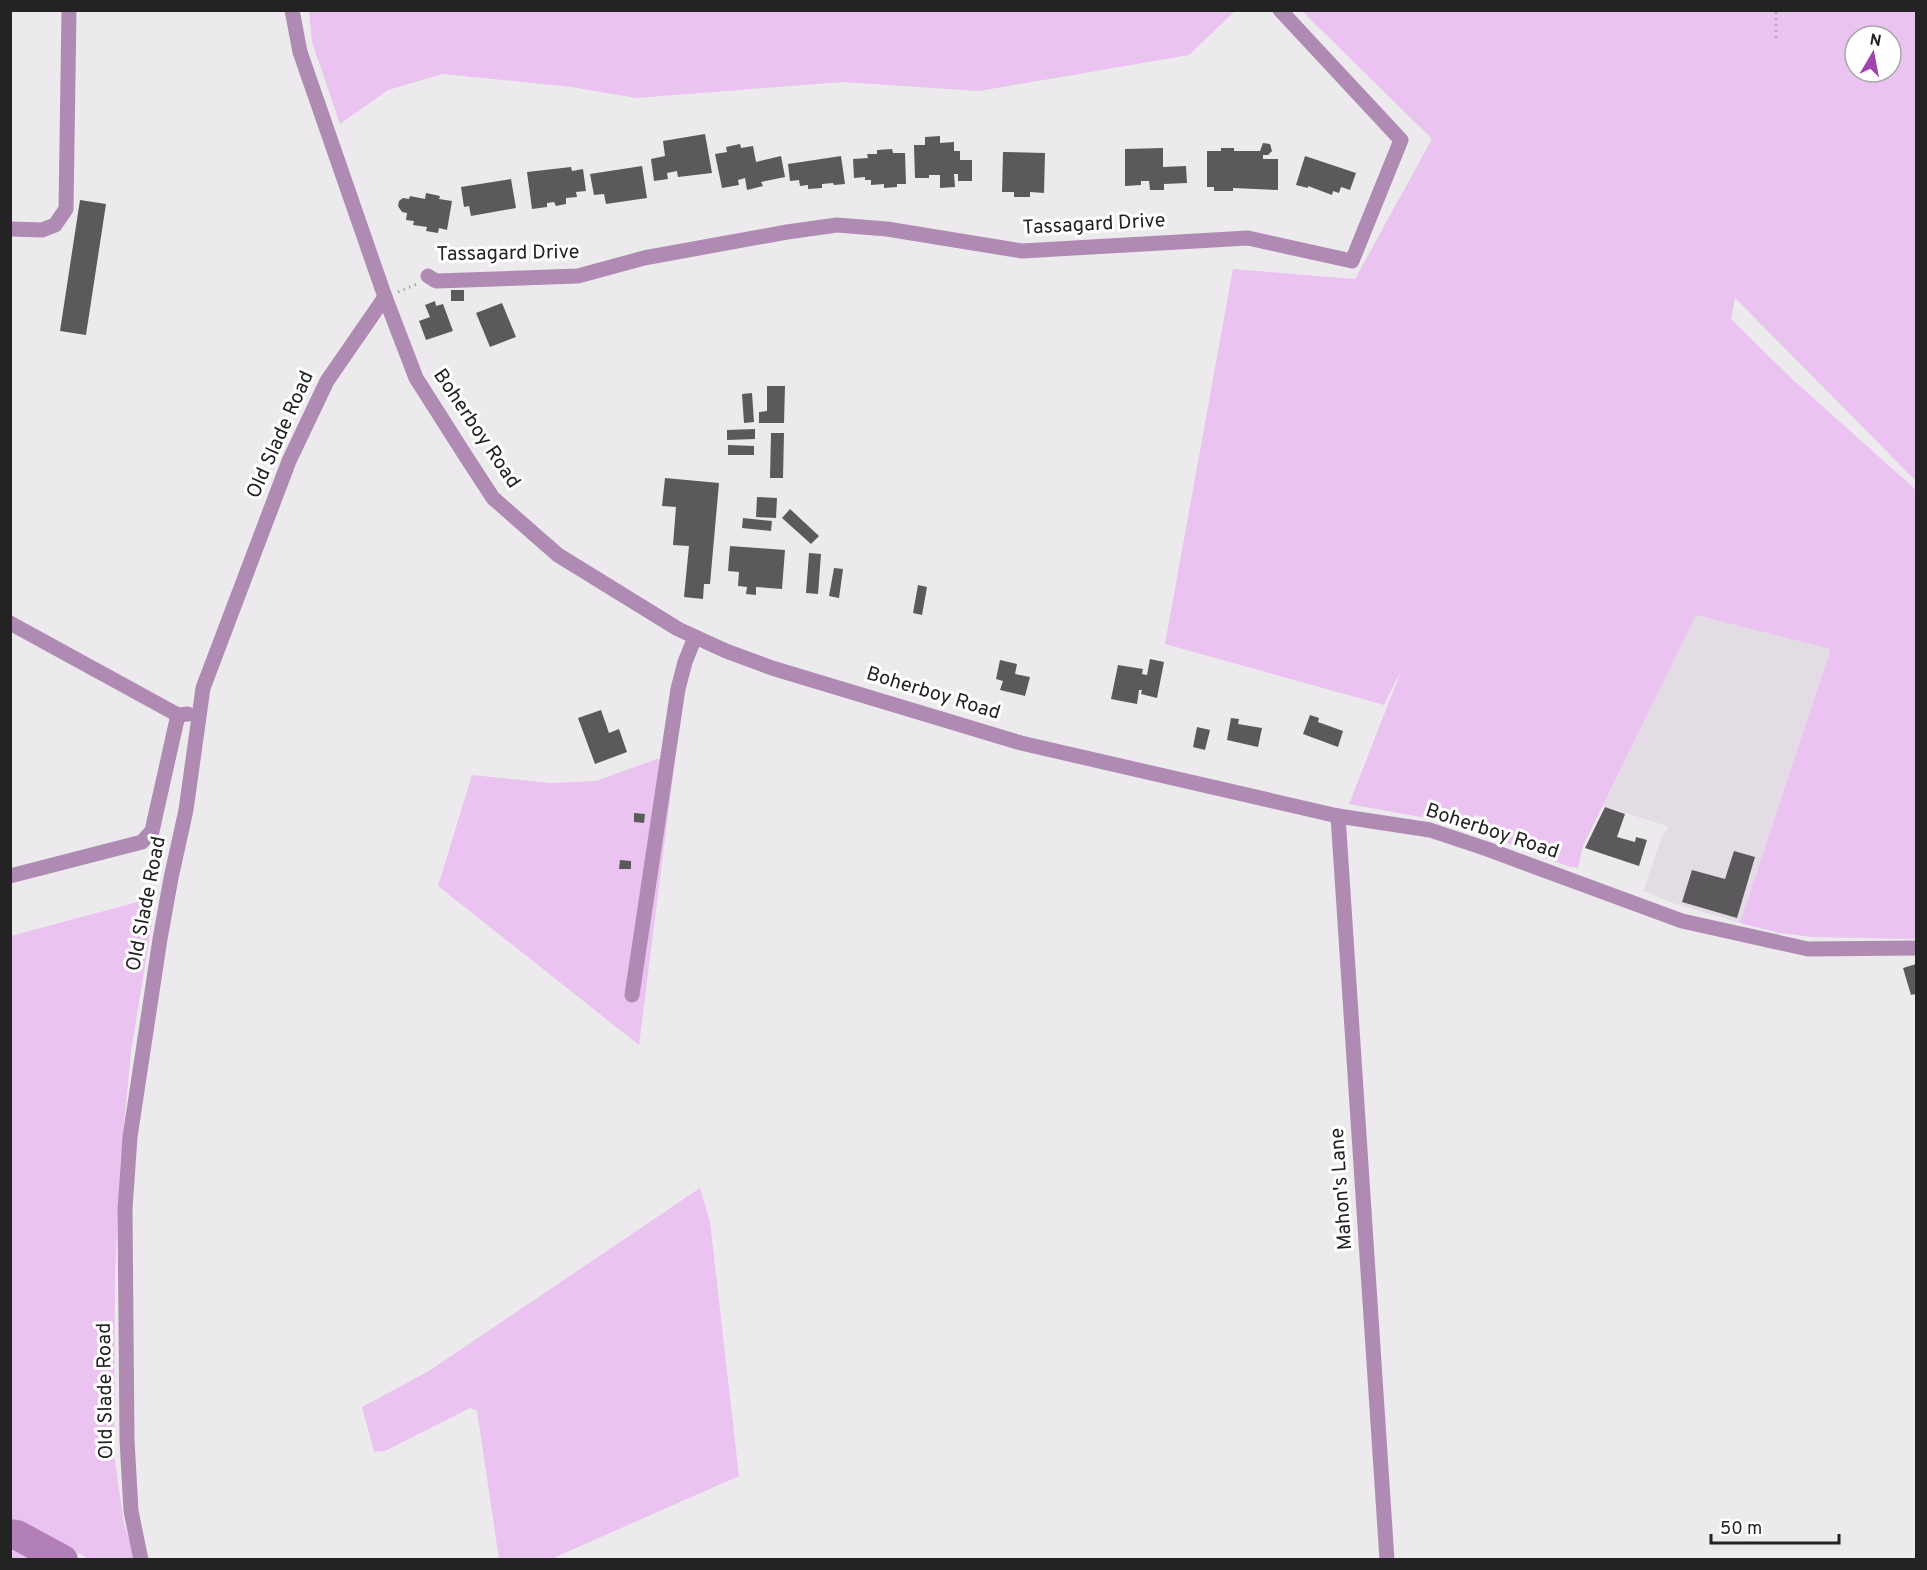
<svg xmlns="http://www.w3.org/2000/svg" width="1927" height="1570" viewBox="0 0 1927 1570" font-family="Overpass,sans-serif">
	<rect width="100%" height="100%" fill="#edeaed"/>
	<!-- built -->
	<path fill="#e4dce5" d="M1696,615L1832,649L1740,923L1673,903L1643,891L1662,836L1667,830V826L1603,806Z"/>
	<!-- green -->
	<g fill="#eac3f0" fill-rule="evenodd">
		<path d="M309,11V10L1235,11L1189,55L979,91L842,82L636,98L572,87L443,74L388,90L340,124L312,42Z"/>
		<path d="M1302,11H1916V481L1735,298L1731,319L1791,378L1916,490V939L1813,937L1779,933L1740,923L1831,649L1696,615L1583,846L1578,868L1567,866L1482,834L1485,818L1475,815L1466,828L1443,821L1349,804L1402,669L1384,705L1165,644L1233,269L1355,279L1432,139ZM1855,36H1891V72H1855Z"/>
		<path d="M657,759L675,760L639,1045L438,886L472,775L551,783L596,781Z"/>
		<path d="M156,897L131,1052L120,1166L115,1276L114,1455L124,1523L135,1559H89L67,1547L18,1529L11,1528V936Z"/>
		<path d="M700,1188L710,1222L739,1476L551,1559H499L477,1411L470,1408L385,1451L374,1452L362,1407L429,1371Z"/>
		<path d="M10,1541H14L49,1559H11Z"/>
	</g>
	<g fill="none" stroke-linecap="round" stroke-linejoin="round">
		<!-- river -->
		<path stroke="#b27fb9" stroke-width="30" d="M10,1534L17,1535L63,1560"/>
	</g>
	<!-- building -->
	<g fill="#5b595c">
		<path d="M705,134L712,173L678,177L677,171L667,173L668,179L654,181L651,159L665,156L663,141Z"/>
		<path d="M940,136V143L954,142V151H960V160H972V181H958V174H954L955,187L940,188V175H929V178H915L914,145H925V137Z"/>
		<path d="M1263,143L1270,144L1272,151L1268,155H1263V159H1278V190L1233,188V191H1214V187H1207V151H1221V148H1234V151H1260Z"/>
		<path d="M740,144L741,148L753,146L756,162L781,156L785,177L761,182L763,186L747,190L745,178L738,180L739,185L722,188L715,154L727,152L726,147Z"/>
		<path d="M1163,148V167L1186,166L1187,183L1164,184V190H1150L1149,181H1141V185L1125,186V149Z"/>
		<path d="M892,149L893,153H905L906,184H897V187L884,188V184L871,185V180H865V177L854,178L853,159L868,158L867,154H877V150Z"/>
		<path d="M1003,152L1045,153L1044,193L1030,192V197H1014V192H1002Z"/>
		<path d="M841,156L845,184L834,185L833,183L822,184V188L808,189V185L800,186L799,180L790,181L788,164Z"/>
		<path d="M1305,156L1356,173L1350,190L1341,187L1339,193L1333,191L1332,195L1308,186V188L1296,185Z"/>
		<path d="M642,166L647,198L606,204L604,194L594,195L590,174Z"/>
		<path d="M571,167L572,171L583,169L586,191L576,192L577,197L566,198V204L556,206L554,202L547,203V207L532,209L527,172Z"/>
		<path d="M511,179L516,208L471,216L469,206L464,207L461,187Z"/>
		<path d="M426,193L440,196L439,199L452,201L447,230L439,228L438,233L426,231L427,227L413,225L414,221L406,220L407,213L402,212L398,206L399,201L403,198L409,199L410,196L425,199Z"/>
		<path d="M80,200L106,204L86,335L60,331Z"/>
		<rect x="451" y="290" width="13" height="11"/>
		<path d="M435,301L436,306L443,304L453,331L426,340L419,321L430,317L425,305Z"/>
		<path d="M502,303L516,337L490,347L476,313Z"/>
		<path d="M767,386H785L784,423H759V412L767,411Z"/>
		<path d="M752,393L754,422L744,423L742,394Z"/>
		<path d="M755,429V439L727,440V430Z"/>
		<path d="M771,433H784L783,478H770Z"/>
		<path d="M728,445L754,446V455H728Z"/>
		<path d="M665,478L719,483L710,584H704L703,599L684,597L689,546L673,545L676,507L662,506Z"/>
		<path d="M757,497L777,498L776,518L756,517Z"/>
		<path d="M790,509L819,536L811,544L782,518Z"/>
		<path d="M743,518L772,521L771,531L742,528Z"/>
		<path d="M730,546L785,550L782,589L756,587V595L746,594L747,587L738,586L739,572L728,571Z"/>
		<path d="M809,553L821,554L818,594L806,593Z"/>
		<path d="M834,568L843,569L839,598L829,596Z"/>
		<path d="M918,585L927,587L922,615L913,613Z"/>
		<path d="M1150,659L1164,662L1157,698L1141,694L1142,690H1139L1137,704L1111,699L1118,665L1143,669L1142,674L1147,675Z"/>
		<path d="M1000,660L1017,664L1015,674L1030,677L1025,696L1000,690L1003,681L996,679Z"/>
		<path d="M601,710L609,733L619,729L627,752L595,764L578,718Z"/>
		<path d="M1310,715L1319,718L1318,722L1343,731L1338,747L1303,734Z"/>
		<path d="M1231,718L1239,719L1238,724L1262,728L1258,747L1227,740Z"/>
		<path d="M1197,727L1210,730L1205,750L1193,747Z"/>
		<path d="M1605,807L1625,814L1617,837L1635,842L1636,837L1647,840L1639,866L1585,848Z"/>
		<path d="M634,813L645,814L644,823L634,822Z"/>
		<path d="M1734,851L1755,857L1737,918L1682,902L1692,870L1725,879Z"/>
		<path d="M620,860L631,861V869H619Z"/>
		<path d="M1916,964V994L1911,995L1903,968Z"/>
	</g>
	<g fill="none" stroke-linecap="round" stroke-linejoin="round">
		<!-- path -->
		<g stroke="#a9a6a9" stroke-width="3" stroke-dasharray="1.5 4.5" stroke-linecap="butt">
			<path d="M1776,38V10"/>
			<path d="M398,292L417,284"/>
		</g>
		<!-- minor -->
		<g stroke="#af8bb4" stroke-width="15">
			<path d="M292,10L300,52L385,297L416,378L465,455L493,498L558,555L678,629L726,651L772,668L1021,743L1338,816L1430,830L1487,849L1682,921L1808,949L1916,948"/>
			<path d="M10,229L42,230L55,225L66,209L69,10"/>
			<path d="M428,276L436,281L578,276L644,258L787,232L837,225L887,229L1022,251L1248,238L1352,261L1401,140L1280,10"/>
			<path d="M10,623L178,715L188,714"/>
			<path d="M1338,816L1387,1560"/>
			<path d="M10,876L142,842L152,831L178,715"/>
			<path d="M632,995L678,689L685,662L695,637"/>
			<path d="M141,1560L131,1511L127,1440L125,1209L130,1137L160,939L171,878L186,810L203,688L289,461L327,381L385,297"/>
		</g>
	</g>
	<g text-anchor="middle" dominant-baseline="central" stroke-width="6" stroke-linejoin="round" paint-order="stroke">
		<!-- street labels -->
		<g font-size="20" fill="#242324" stroke="#fff">
			<text transform="translate(1094 225) rotate(-3)">Tassagard Drive</text>
			<text transform="translate(508 254) rotate(-1)">Tassagard Drive</text>
			<text transform="translate(476 429) rotate(56)">Boherboy Road</text>
			<text transform="translate(281 435) rotate(-66)">Old Slade Road</text>
			<text transform="translate(933 694) rotate(17)">Boherboy Road</text>
			<text transform="translate(1492 832) rotate(18)">Boherboy Road</text>
			<text transform="translate(147 904) rotate(-79)">Old Slade Road</text>
			<text transform="translate(1342 1189) rotate(-94)">Mahon's Lane</text>
			<text transform="translate(106 1391) rotate(-91)">Old Slade Road</text>
		</g>
	</g>
	<!-- border -->
	<rect width="1927" height="1570" fill="none" stroke="#242324" stroke-width="24"/>
	<!-- north arrow -->
	<g transform="translate(1873 54) rotate(10)"><circle r="28" fill="#ffffff" stroke="#a7a7a7" stroke-width="1.5"/>
	<path d="M0-4.5L10 22L0 15L-10 22Z" fill="#a044af"/>
	<text y="-9" font-size="16" font-weight="bold" text-anchor="middle" fill="#242324">N</text>
	</g>
	<!-- scale -->
	<path d="M1711 1534v9h128v-9" fill="none" stroke="#242324" stroke-width="3"/>
	<text x="1720" y="1534" font-size="18" fill="#242324" stroke="#ffffff" stroke-width="4.5" paint-order="stroke">50 m</text>
</svg>
